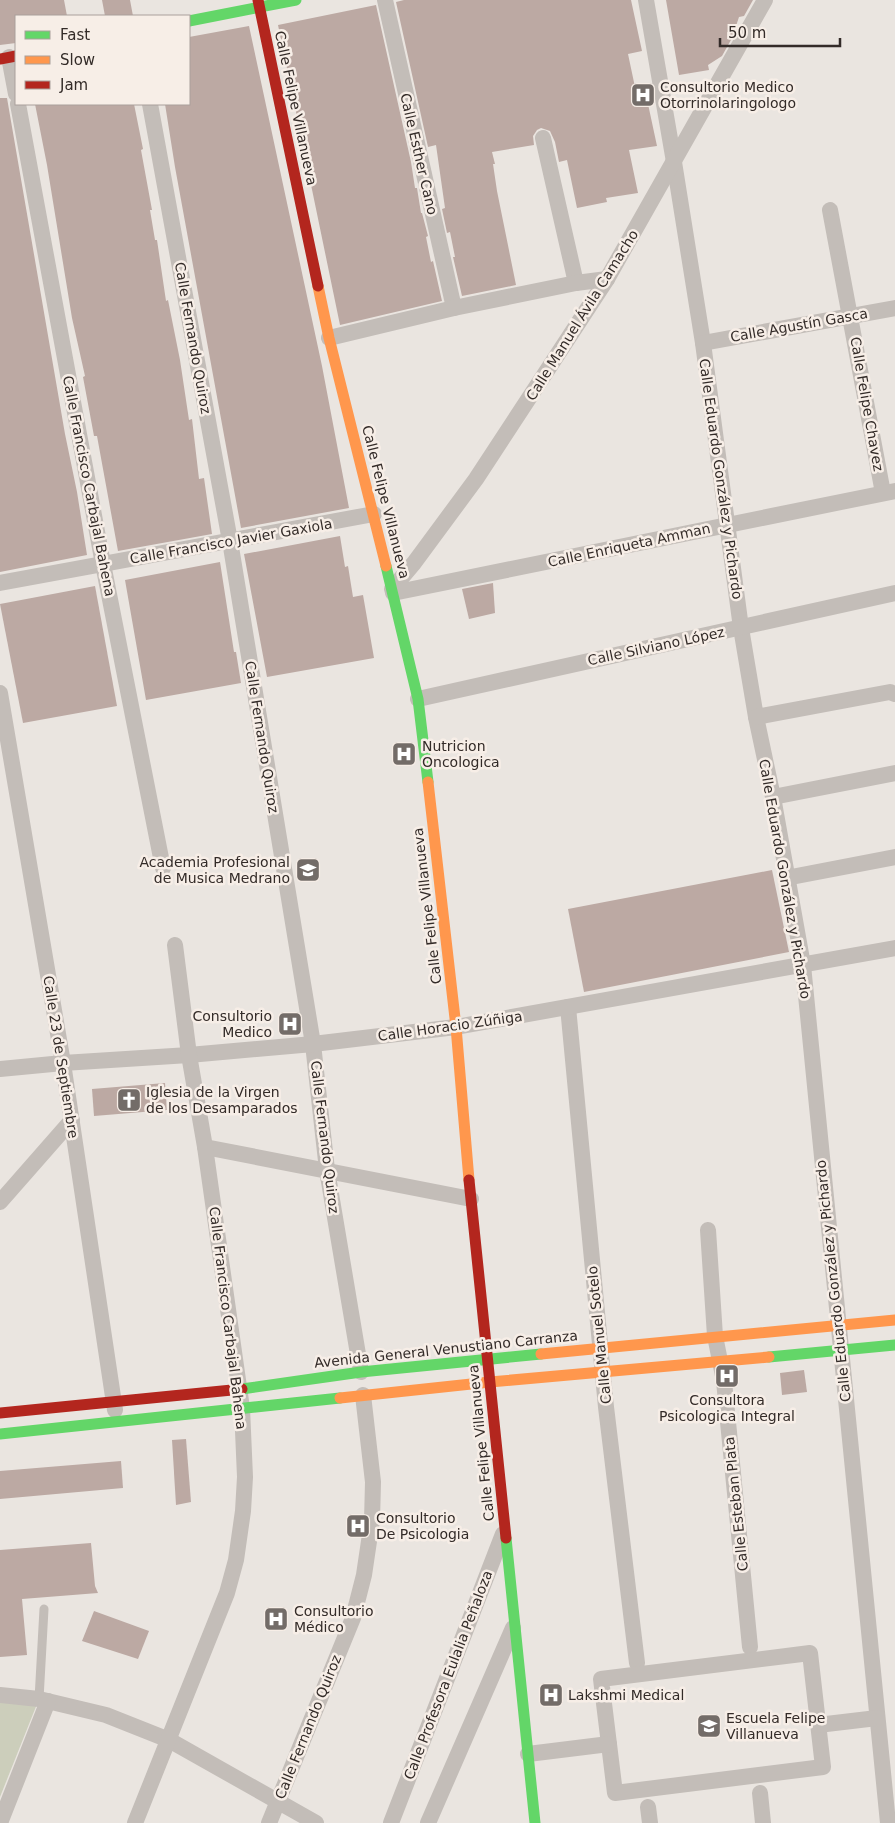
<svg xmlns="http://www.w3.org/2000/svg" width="895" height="1823" viewBox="0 0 895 1823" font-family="'DejaVu Sans',sans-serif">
	<rect width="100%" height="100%" fill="#eae5e0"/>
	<!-- green -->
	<path fill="#cccebb" d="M39,1699L0,1797V1703Z"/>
	<!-- building -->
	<g fill="#bca9a3">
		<path d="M0,0H64L67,16H16V43L0,45Z"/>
		<path d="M102,0H130L133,16H105Z"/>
		<path d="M404,0H631L642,51L628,54L639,106L648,104L657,146L629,150L638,193L606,198L607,202L577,208L567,160L559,162L555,142L550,131L541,128L537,130L533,136L534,145L492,152L495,164H493L497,191L516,285L462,296L453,257H455L450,232L447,233L442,209L445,208L436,145L428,147L396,2Z"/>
		<path d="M666,0H753L744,16L739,17L732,38L722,56L708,65L709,70L679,75Z"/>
		<path d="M376,5L411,162L415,188H417L421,213H422L428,236L426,237L431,262L433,261L442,301L340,325L278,25Z"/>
		<path d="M249,26L322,366L349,508L241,528L175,167L165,104H189V37Z"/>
		<path d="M0,98H7L65,434L77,492L87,555L0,572Z"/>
		<path d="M35,104H134L143,149L141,150L152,210H150L155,240H157L166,301L168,300L180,360L189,420L192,419L199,479L204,478L212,534L118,551L97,436H94L83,377L85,376L72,318L47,165Z"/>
		<path d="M340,536L345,567L348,566L353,597L363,595L374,658L267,677L244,554Z"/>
		<path d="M220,562L234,652H236L241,683L146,700L125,580Z"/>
		<path d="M493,583L495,613L469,619L462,589Z"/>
		<path d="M95,586L117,706L23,723L0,604Z"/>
		<path d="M772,870L789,952L584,992L568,909Z"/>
		<path d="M165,1083L167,1110L94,1116L92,1089Z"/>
		<path d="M804,1370L807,1392L782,1395L780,1373Z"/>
		<path d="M186,1439L191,1502L176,1505L172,1440Z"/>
		<path d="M121,1461L123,1488L0,1499V1471Z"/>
		<path d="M91,1543L95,1586L98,1593L22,1599L27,1655L0,1657V1550Z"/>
		<path d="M94,1611L149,1631L138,1659L82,1641Z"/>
	</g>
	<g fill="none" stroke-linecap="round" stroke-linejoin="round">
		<!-- lane -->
		<path stroke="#c3bdb8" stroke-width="9" d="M39,1699L44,1609"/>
		<!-- street -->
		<g stroke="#c3bdb8" stroke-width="16">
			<path d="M385,0L454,308"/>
			<path d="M646,0L674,162L703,343L741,628L756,717L773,797L803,965L888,1823"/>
			<path d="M9,57L16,94"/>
			<path d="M18,104L103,564L163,868"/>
			<path d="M150,104L230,541L313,1044L327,1170L361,1372"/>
			<path d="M543,138L576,283"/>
			<path d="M830,210L883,493"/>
			<path d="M329,338L454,308L576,283L607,279"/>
			<path d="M703,343L895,308"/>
			<path d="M0,583L374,514"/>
			<path d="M392,589L414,563L476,479L607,279L765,0"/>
			<path d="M393,593L895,491"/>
			<path d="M0,693L63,1063L115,1410"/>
			<path d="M418,699L895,593"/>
			<path d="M756,717L890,692L895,694"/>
			<path d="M773,797L895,773"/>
			<path d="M786,878L895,857"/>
			<path d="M568,1007L606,1407L637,1663"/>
			<path d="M0,1069L63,1063L189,1055L313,1044L456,1027L895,948"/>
			<path d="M205,1147L471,1199"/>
			<path d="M0,1202L72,1120"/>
			<path d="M708,1230L715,1336L724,1381L750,1647"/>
			<path d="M810,1653L823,1767L615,1793L601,1679Z"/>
			<path d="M0,1695L39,1699L106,1715L169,1740L316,1823"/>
			<path d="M818,1725L877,1718"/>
			<path d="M528,1754L609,1744"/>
			<path d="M760,1793L763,1823"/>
			<path d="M648,1807L650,1823"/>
			<path d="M0,1823L48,1701"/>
			<path d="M135,1823L227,1593L236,1560L243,1511L245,1477L242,1408L205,1147L189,1055L175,945"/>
			<path d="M269,1823L353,1618L364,1575L372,1521L373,1482L363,1395"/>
			<path d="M391,1823L503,1534"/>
			<path d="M428,1823L513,1628"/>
		</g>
		<!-- fast -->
		<g stroke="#63d668" stroke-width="11">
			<path d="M189,21L296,0"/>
			<path d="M386,566L418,699L428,782"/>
			<path d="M769,1357L895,1345"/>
			<path d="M242,1389L361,1372L541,1354"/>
			<path d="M0,1434L340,1398"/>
			<path d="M506,1538L535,1823"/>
		</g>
		<!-- slow -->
		<g stroke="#ff974d" stroke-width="11">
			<path d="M318,286L329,338L386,566"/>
			<path d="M428,782L456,1027L469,1180"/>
			<path d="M541,1354L895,1320"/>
			<path d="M340,1398L490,1382L769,1357"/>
		</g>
		<!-- jam -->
		<g stroke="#b3261e" stroke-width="11">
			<path d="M258,0L318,286"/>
			<path d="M0,59L16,56"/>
			<path d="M469,1180L506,1538"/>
			<path d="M0,1413L242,1389"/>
		</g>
	</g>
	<!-- icons -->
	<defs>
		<symbol id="hospital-square" viewBox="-11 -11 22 22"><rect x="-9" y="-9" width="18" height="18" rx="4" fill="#736c68" stroke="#f7eee7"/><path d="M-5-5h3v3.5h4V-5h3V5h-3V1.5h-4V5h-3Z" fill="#fff"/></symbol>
		<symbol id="school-square" viewBox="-11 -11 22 22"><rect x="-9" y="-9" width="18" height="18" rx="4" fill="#736c68" stroke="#f7eee7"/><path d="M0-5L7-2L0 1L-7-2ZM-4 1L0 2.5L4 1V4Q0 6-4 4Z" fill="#fff"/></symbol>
		<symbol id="church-square" viewBox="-11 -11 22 22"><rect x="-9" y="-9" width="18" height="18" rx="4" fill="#736c68" stroke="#f7eee7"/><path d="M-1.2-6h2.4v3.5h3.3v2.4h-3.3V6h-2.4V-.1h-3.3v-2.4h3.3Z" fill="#fff"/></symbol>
		<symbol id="university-square" viewBox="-11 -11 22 22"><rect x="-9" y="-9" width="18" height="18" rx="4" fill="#736c68" stroke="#f7eee7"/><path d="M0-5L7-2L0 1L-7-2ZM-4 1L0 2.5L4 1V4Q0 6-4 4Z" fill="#fff"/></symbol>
	</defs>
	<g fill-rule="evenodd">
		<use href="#hospital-square" x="629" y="81" width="28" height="28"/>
		<use href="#hospital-square" x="390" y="740" width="28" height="28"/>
		<use href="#school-square" x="294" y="856" width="28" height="28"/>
		<use href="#hospital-square" x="276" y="1010" width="28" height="28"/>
		<use href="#church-square" x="115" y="1086" width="28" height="28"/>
		<use href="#hospital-square" x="713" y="1362" width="28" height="28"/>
		<use href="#hospital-square" x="344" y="1512" width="28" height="28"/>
		<use href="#hospital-square" x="262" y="1605" width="28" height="28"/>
		<use href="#hospital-square" x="537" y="1681" width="28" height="28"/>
		<use href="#university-square" x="695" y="1712" width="28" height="28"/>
	</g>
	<g text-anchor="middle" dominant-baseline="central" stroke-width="5" stroke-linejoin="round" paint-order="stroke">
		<!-- poi labels -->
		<g font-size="14" fill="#332b28" stroke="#f7eee7" text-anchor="start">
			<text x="660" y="87">Consultorio Medico<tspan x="660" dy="16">Otorrinolaringologo</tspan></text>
			<text x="422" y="746">Nutricion<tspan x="422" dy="16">Oncologica</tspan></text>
			<text x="290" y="862" text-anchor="end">Academia Profesional<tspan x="290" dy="16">de Musica Medrano</tspan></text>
			<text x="272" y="1016" text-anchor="end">Consultorio<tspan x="272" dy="16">Medico</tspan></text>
			<text x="146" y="1092">Iglesia de la Virgen<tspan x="146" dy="16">de los Desamparados</tspan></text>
			<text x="727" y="1400" text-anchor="middle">Consultora<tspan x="727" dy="16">Psicologica Integral</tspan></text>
			<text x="376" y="1518">Consultorio<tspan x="376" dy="16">De Psicologia</tspan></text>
			<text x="294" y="1611">Consultorio<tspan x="294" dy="16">Médico</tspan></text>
			<text x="568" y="1695">Lakshmi Medical</text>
			<text x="726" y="1718">Escuela Felipe<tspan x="726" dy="16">Villanueva</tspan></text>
		</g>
		<!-- street labels -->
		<g font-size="14" fill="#332b28" stroke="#f7eee7">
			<text transform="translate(296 108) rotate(78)">Calle Felipe Villanueva</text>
			<text transform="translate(419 154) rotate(77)">Calle Esther Cano</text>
			<text transform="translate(582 315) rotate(-58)">Calle Manuel Ávila Camacho</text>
			<text transform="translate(799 325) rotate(-10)">Calle Agustín Gasca</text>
			<text transform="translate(193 338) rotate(80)">Calle Fernando Quiroz</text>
			<text transform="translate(867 404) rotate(80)">Calle Felipe Chavez</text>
			<text transform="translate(721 479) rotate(82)">Calle Eduardo González y Pichardo</text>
			<text transform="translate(89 486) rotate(79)">Calle Francisco Carbajal Bahena</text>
			<text transform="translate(386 502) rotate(76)">Calle Felipe Villanueva</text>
			<text transform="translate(231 541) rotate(-10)">Calle Francisco Javier Gaxiola</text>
			<text transform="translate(629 545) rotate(-12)">Calle Enriqueta Amman</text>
			<text transform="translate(656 646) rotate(-12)">Calle Silviano López</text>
			<text transform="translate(262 737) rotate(81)">Calle Fernando Quiroz</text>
			<text transform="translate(785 879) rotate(80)">Calle Eduardo González y Pichardo</text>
			<text transform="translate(427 906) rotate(-97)">Calle Felipe Villanueva</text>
			<text transform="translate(450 1026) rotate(-8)">Calle Horacio Zúñiga</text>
			<text transform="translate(61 1057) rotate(81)">Calle 23 de Septiembre</text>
			<text transform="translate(325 1137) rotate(83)">Calle Fernando Quiroz</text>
			<text transform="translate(833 1281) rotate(-96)">Calle Eduardo González y Pichardo</text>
			<text transform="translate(228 1318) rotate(83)">Calle Francisco Carbajal Bahena</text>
			<text transform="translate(599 1335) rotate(-96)">Calle Manuel Sotelo</text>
			<text transform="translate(446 1349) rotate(-6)">Avenida General Venustiano Carranza</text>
			<text transform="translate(481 1443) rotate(-96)">Calle Felipe Villanueva</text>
			<text transform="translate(736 1504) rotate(-96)">Calle Esteban Plata</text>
			<text transform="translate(448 1675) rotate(-69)">Calle Profesora Eulalia Peñaloza</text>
			<text transform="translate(308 1727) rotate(-68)">Calle Fernando Quiroz</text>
		</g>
	</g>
	<!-- legend -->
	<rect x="15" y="15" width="175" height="90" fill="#f7eee7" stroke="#a9a09b"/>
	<rect x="25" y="31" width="25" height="8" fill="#63d668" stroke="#a9a09b"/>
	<text x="60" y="40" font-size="15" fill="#332b28">Fast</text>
	<rect x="25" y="56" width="25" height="8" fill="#ff974d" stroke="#a9a09b"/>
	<text x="60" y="65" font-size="15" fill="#332b28">Slow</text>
	<rect x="25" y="81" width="25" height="8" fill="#b3261e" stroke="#a9a09b"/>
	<text x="60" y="90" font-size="15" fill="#332b28">Jam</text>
	<!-- scale -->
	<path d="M720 38v8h120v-8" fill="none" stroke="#332b28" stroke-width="2.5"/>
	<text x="728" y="38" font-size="15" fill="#332b28" stroke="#f7eee7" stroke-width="4" paint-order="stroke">50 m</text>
</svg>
